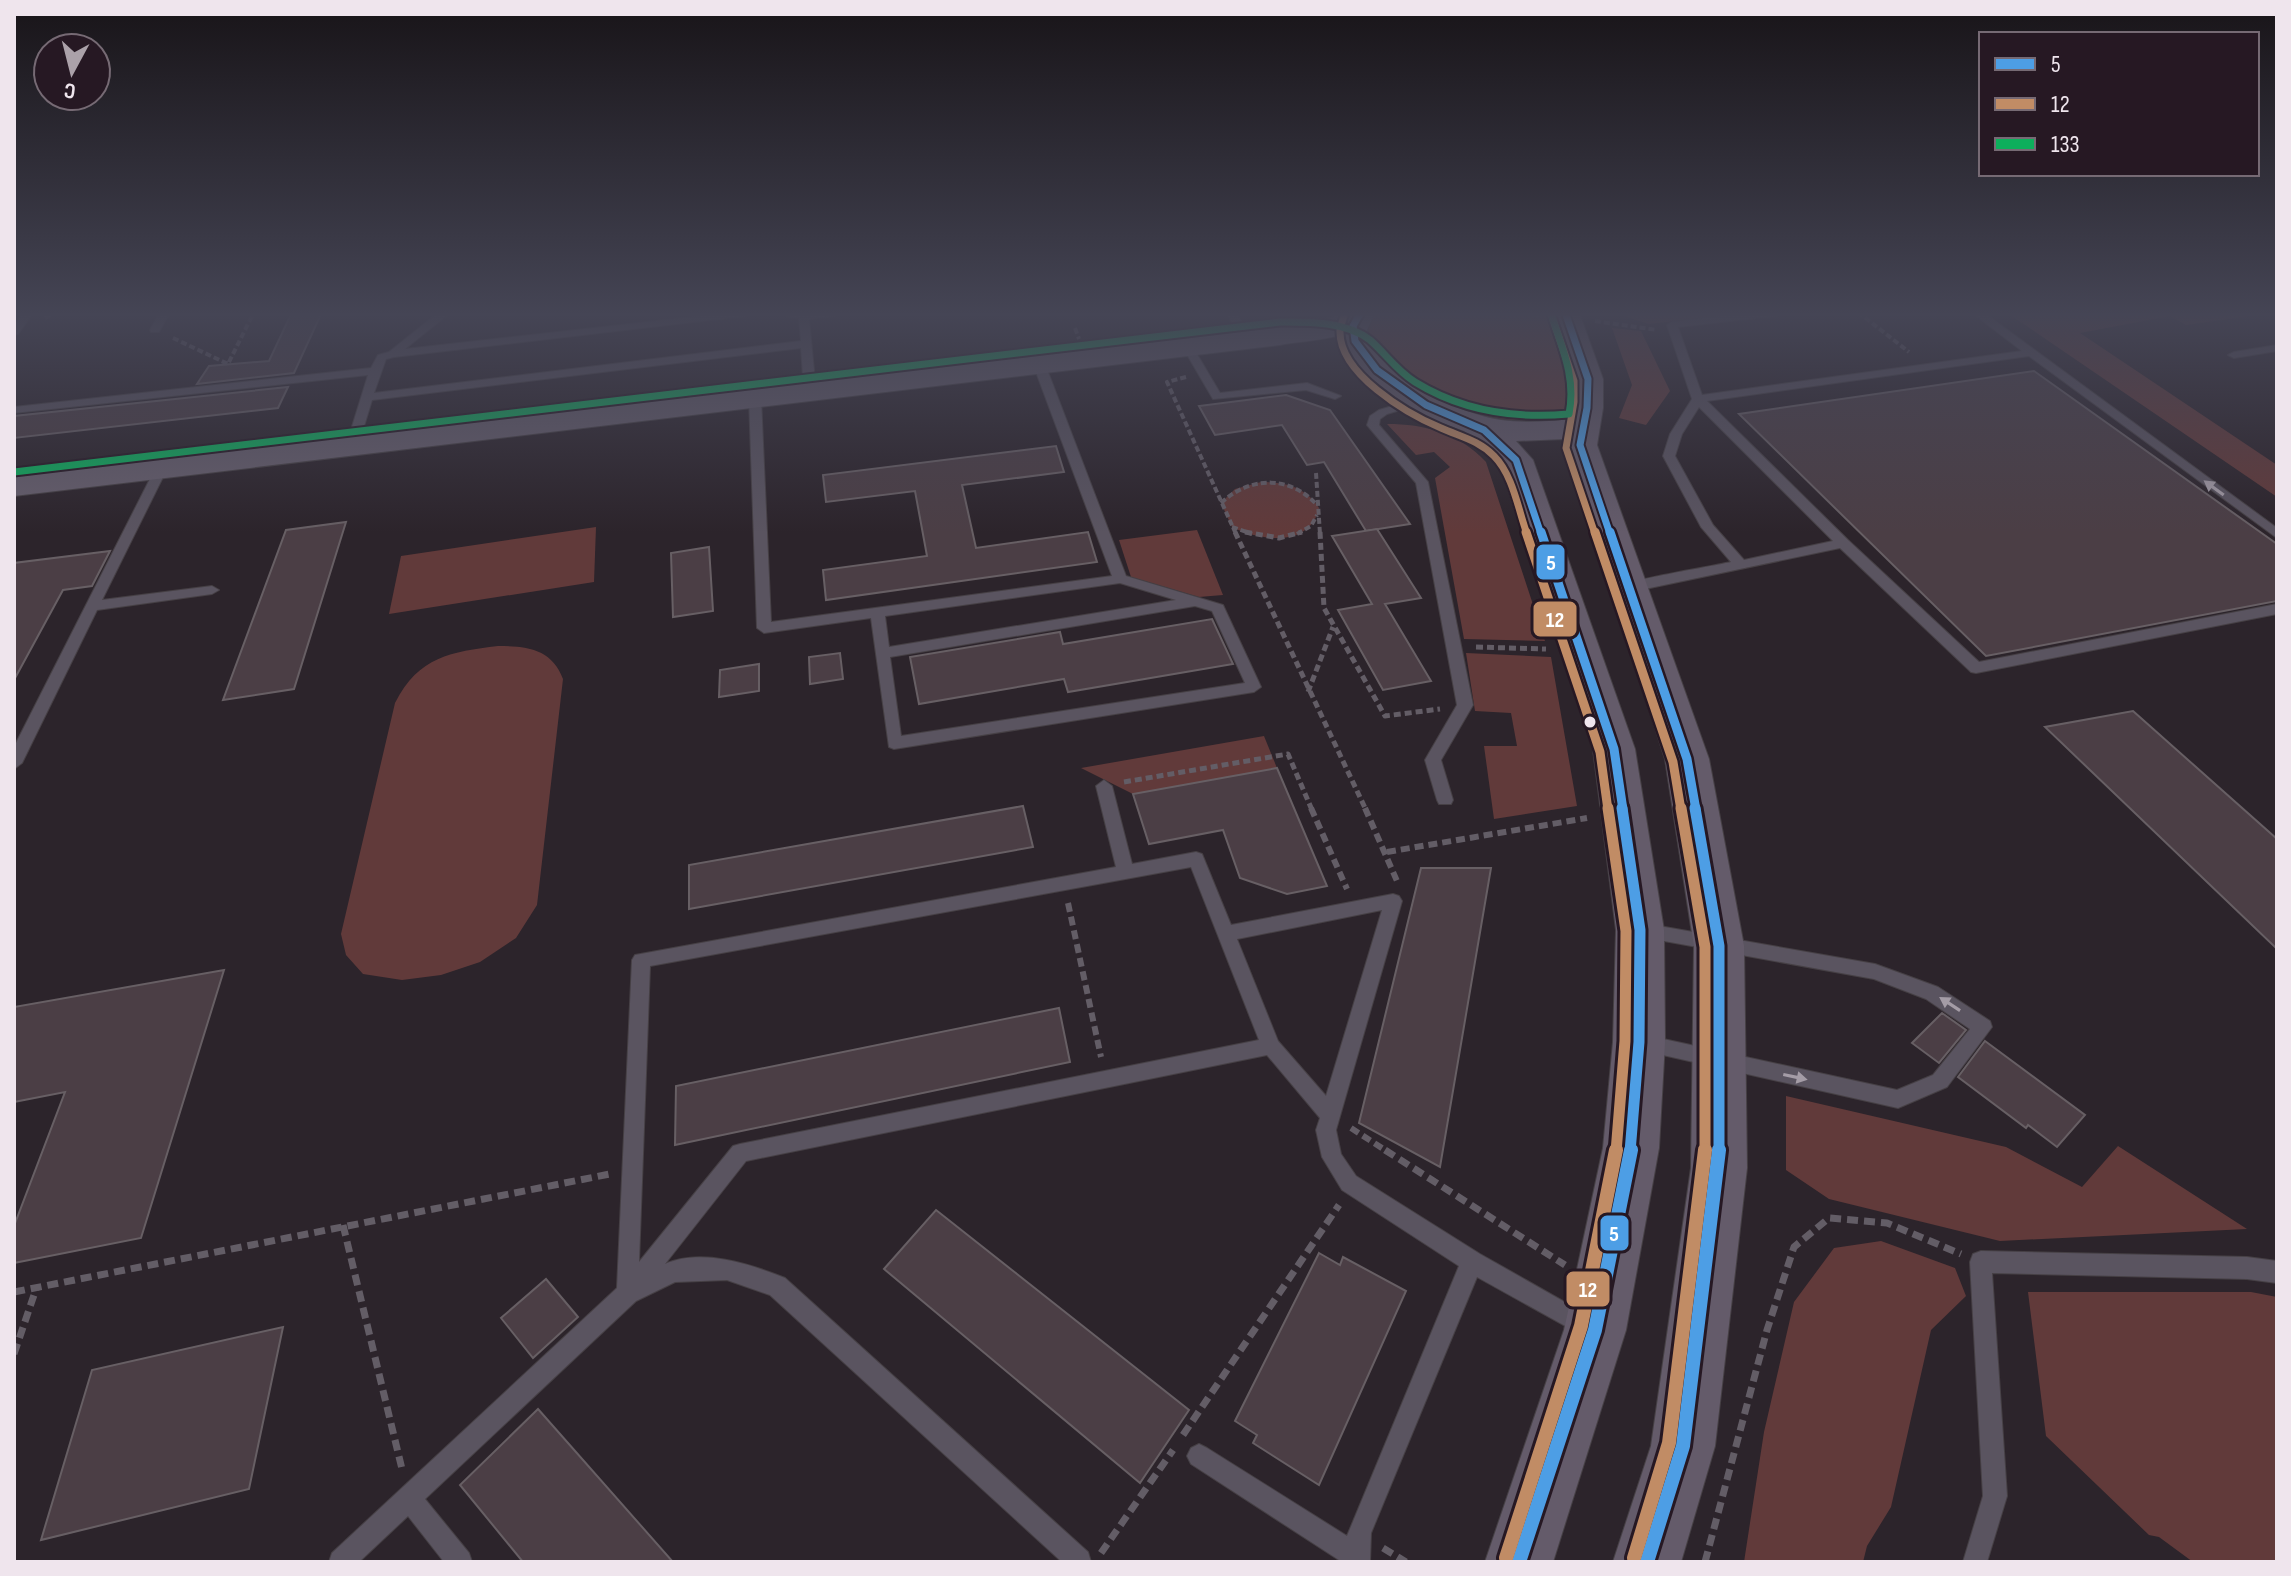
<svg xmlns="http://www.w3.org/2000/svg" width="2291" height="1576" viewBox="0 0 2291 1576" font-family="'Sofia Sans Condensed',sans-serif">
	<rect width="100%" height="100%" fill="#2c242b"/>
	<!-- green -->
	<g fill="#613a3a">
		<path d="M1373,312H1552L1577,378L1571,406C1518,442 1438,403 1394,368C1384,360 1365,344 1366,329C1366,324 1371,317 1373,312Z"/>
		<path d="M1611,312H1753L1649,324Z"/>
		<path d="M2006,312H2277L2186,325L2170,316L2080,333L2277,465V497Z"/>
		<path d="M1612,328L1641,331L1670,391L1646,425L1619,418L1632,385Z"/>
		<path d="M1387,424C1425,424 1459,433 1486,462L1545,641L1464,639L1435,478L1450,467L1434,452L1416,455Z"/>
		<path d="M1261,482C1284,482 1306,487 1319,508C1310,548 1260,541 1232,527L1221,503L1235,489Z"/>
		<path d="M596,527L594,582L389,614L401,556Z"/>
		<path d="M1197,530L1223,595L1199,597L1131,577L1119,540Z"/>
		<path d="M498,646C528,646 552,649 563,679L537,905L516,938L480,962L441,975L402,980L363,974L346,955L341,934L395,703C419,656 451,652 498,646Z"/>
		<path d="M1466,653L1551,657L1577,806L1494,819L1484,746H1517L1511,713L1475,711Z"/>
		<path d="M1264,736L1277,768L1133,794L1081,768Z"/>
		<path d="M1786,1096L2006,1147L2082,1187L2118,1146L2247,1229L2000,1241L1829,1199L1786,1170Z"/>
		<path d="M1881,1241L1955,1268L1966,1296L1931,1330L1891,1507L1867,1546L1863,1562H1744L1764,1432L1794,1302L1834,1248Z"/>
		<path d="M2028,1292H2251L2277,1297V1562H2193L2159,1537L2149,1535L2046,1436Z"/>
	</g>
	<!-- building -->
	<g fill="#4b3e45" stroke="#675f64" stroke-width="2">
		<path d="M292,312H322L294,373L197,384L209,366L269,361Z"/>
		<path d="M2034,371L2277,544V601L1986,656L1739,414Z"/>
		<path d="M288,387L278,408L14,438V416Z"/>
		<path d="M1286,395L1330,410L1410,524L1366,531L1324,462L1307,465L1282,425L1215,435L1199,406Z"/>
		<path d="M1056,446L1064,472L962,485L976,548L1088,532L1097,562L826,600L823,570L927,556L915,491L826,502L823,475Z"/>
		<path d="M346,522L294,689L223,700L286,530Z"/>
		<path d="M1377,529L1421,598L1385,604L1431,681L1383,690L1338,610L1372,604L1332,536Z"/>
		<path d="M709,547L713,611L673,617L671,553Z"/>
		<path d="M110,551L92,586L63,590L14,680V563Z"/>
		<path d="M1212,619L1233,664L1068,692L1064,679L919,704L910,657L1060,632L1063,644Z"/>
		<path d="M840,653L843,679L810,684L809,657Z"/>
		<path d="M759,664V691L719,697L720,670Z"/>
		<path d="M2133,711L2277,839V949L2045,727Z"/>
		<path d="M1277,768L1327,886L1287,894L1240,878L1223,830L1149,844L1133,794Z"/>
		<path d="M1023,806L1033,847L689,909V865Z"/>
		<path d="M1421,868H1491L1440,1167L1359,1123Z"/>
		<path d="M224,970L141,1238L14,1263V1226L65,1092L14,1102V1007Z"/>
		<path d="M1059,1008L1070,1062L675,1145L676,1086Z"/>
		<path d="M1942,1013L1966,1030L1939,1063L1912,1043Z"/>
		<path d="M1985,1041L2085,1115L2057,1147L2028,1125L2026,1128L1958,1077Z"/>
		<path d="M936,1210L1189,1410L1140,1483L884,1269Z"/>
		<path d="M1319,1253L1340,1265L1343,1257L1406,1291L1319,1485L1253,1443L1257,1435L1235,1421Z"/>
		<path d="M546,1279L578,1317L533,1358L501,1318Z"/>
		<path d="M283,1327L249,1489L41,1540L92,1370Z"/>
		<path d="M538,1409L673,1562H523L460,1485Z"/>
	</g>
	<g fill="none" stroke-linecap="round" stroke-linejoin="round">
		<defs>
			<g id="lane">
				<path d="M24,312H34L18,334L14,335V325Z"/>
				<path d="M160,312H170L159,332H151L150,330Z"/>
				<path d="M439,312H451L405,349L737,312H844L839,315L809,319L816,391L810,394L804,391L801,348L372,400L358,446L352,450L346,446L368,375L14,413V407L371,368L378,355L389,352ZM770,313L799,318L801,341L374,393L386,359L394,357Z"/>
				<path d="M1226,312H1236L1252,340L1251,342H1243Z"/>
				<path d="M1756,312H1788L1783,315L1678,327L1702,395L2022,351L1971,312H1983L2277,528V538L2029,356L1707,401L1848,540L1979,662L2277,604V614L1976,673L1971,672L1840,548L1645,589H1623L1621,586C1628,580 1714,566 1731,562L1701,527L1663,456L1670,434L1692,399L1667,325L1672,322ZM1699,407L1833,541L1744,560L1713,525L1675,456L1682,434Z"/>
				<path d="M1183,344H1191L1220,393L1307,383L1341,396L1335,399L1306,390L1213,399L1182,346Z"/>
				<path d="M2277,345V351L2234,358L2228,355L2234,352Z"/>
				<path d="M1039,361L1045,364L1126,576L1223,605L1261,687L1254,692L894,749L889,747L871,618L764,633L757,628L749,398L755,395L761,398L771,622L1112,576L1033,364ZM1120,583L1176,600L889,647L885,616ZM1195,606L1212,611L1245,683L901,736L890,657Z"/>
				<path d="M1419,398L1423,399V403L1387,414L1380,419L1379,425L1428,482L1473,705L1441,760L1453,800L1451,804H1439L1437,800L1425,760L1457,705L1416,483L1367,425L1370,416L1379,410Z"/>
				<path d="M161,465L167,469L102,600L212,586L219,590L212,594L97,610L22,763L14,769V747L155,469Z"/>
				<path d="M1104,780L1112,786L1132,864L1196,852L1202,854L1231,925L1393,894L1399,896L1402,901L1336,1130L1341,1154L1356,1176L1480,1254L1593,1318L1596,1326L1593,1334L1585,1337L1477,1277L1371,1533L1370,1562H1342L1191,1464L1187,1456L1191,1448L1199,1444L1207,1448L1347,1536L1459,1266L1342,1190L1322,1157L1316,1130L1320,1118L1267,1055L746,1161L665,1264C701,1248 750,1264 785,1278L1088,1552L1091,1562H1062L770,1295L727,1280L675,1282L636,1301L425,1499L469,1553L472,1562H444L408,1516L359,1562H329L332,1553L617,1288L632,960L635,955L1116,867L1096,786ZM1191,867L1259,1040L740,1144L733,1146L639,1262L650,966ZM1382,910L1326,1096L1278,1041L1237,939Z"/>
				<path d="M1642,923L1875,964L1938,987L1990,1021L1992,1027L1947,1087L1898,1108L1645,1051L1638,1049L1636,1043L1638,1037L1645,1035L1897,1090L1933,1075L1970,1029L1926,999L1874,979L1642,937L1636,935L1633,930L1636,925Z"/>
				<path d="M1981,1251L2247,1257L2277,1261V1283L2247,1279L1992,1273L2007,1496L1987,1562H1963L1983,1496L1970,1262L1973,1254Z"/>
			</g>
			<path id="secondary" d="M1342,312H1369L1372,316C1355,340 1306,340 1280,345L14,496V476L1280,327L1331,318Z"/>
			<path id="primary" d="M1347,312H1375L1367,330C1375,375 1459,414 1501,420C1523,423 1546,422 1569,419L1572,379L1551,312H1579L1603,379V408L1597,445L1709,759L1744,946L1747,1168L1715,1446L1681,1562H1613L1651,1446L1691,1168L1694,946L1665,759L1564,439L1516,441L1533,460L1635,749L1664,930L1665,1042L1659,1148L1626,1330L1553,1562H1485L1564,1330L1603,1148L1613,1042L1616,930L1593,749L1500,463L1464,431L1421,415L1364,376L1344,351L1338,337L1337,330Z"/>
		</defs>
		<!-- lane casing -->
		<use href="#lane" stroke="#464045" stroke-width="2"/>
		<!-- secondary casing -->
		<use href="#secondary" stroke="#464045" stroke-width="2"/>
		<!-- primary casing -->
		<use href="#primary" stroke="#464045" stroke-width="2"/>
		<!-- path-far3 -->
		<g stroke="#635d66" stroke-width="4" stroke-dasharray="6 3" stroke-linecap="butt">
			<path d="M1525,312L1539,315"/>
			<path d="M1858,312L1909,352"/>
			<path d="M45,318L58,312"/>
			<path d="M1595,321L1657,330"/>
			<path d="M1075,328L1079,339"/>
			<path d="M173,338L228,364L254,312"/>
			<path d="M1186,377L1167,382L1236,534"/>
			<path d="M1316,473L1320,534"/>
			<path d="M1221,503C1250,476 1290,475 1317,505"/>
			<path d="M1232,527L1252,534"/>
			<path d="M1297,534L1311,526L1317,515"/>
		</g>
		<!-- path-far2 -->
		<g stroke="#635d66" stroke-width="5" stroke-dasharray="7 4" stroke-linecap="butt">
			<path d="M1235,532L1366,810"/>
			<path d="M1245,532L1279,538L1302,532"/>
			<path d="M1320,532L1324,608L1385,716L1440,709"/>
			<path d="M1476,647L1546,649"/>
			<path d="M1308,692L1333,627"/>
			<path d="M1124,782L1288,754L1312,810"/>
		</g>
		<!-- path-far1 -->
		<g stroke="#635d66" stroke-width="6" stroke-dasharray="9 5" stroke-linecap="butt">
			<path d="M1311,808L1347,889"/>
			<path d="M1365,808L1397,881"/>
			<path d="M1387,852L1587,818"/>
			<path d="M1068,903L1101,1057"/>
			<path d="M1351,1128L1388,1152"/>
		</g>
		<!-- path -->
		<g stroke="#635d66" stroke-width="7" stroke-dasharray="11 6" stroke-linecap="butt">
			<path d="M1385,1150L1565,1265"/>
			<path d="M343,1225L402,1469"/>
			<path d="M14,1292L610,1174"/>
			<path d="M14,1354L36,1289"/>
			<path d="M1183,1435L1339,1205"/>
			<path d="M1383,1548L1406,1562"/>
			<path d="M1101,1553L1173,1450"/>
			<path d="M1705,1562L1767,1330L1794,1247L1829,1218L1887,1223L1961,1254"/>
		</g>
		<!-- lane -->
		<use href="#lane" fill="#5a5460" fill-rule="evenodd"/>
		<!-- secondary -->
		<use href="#secondary" fill="#665e6c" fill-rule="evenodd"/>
		<!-- primary -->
		<use href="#primary" fill="#645b6a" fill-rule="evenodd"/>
		<defs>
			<g id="bus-1-far3">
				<path d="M1361,312L1353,326L1355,341L1377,370L1426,405L1484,430L1516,460L1541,534"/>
				<path d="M1565,312L1588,379L1587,408L1580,445L1610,534"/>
			</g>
			<g id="bus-1-far2">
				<path d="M1541,532L1614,749L1623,810"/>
				<path d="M1610,532L1687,759L1696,810"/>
			</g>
			<g id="bus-1-far1">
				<path d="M1622,808L1640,930L1639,1042L1630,1152"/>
				<path d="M1695,808L1719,946V1152"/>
			</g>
			<g id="bus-1">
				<path d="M1519,1562L1595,1330L1631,1150"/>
				<path d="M1647,1562L1683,1446L1719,1150"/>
			</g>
			<g id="bus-2-far3">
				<path d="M1345,312C1344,317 1341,324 1340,330C1338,373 1407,414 1441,428C1461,437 1478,440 1494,456C1513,475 1518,509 1527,534"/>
				<path d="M1552,317L1574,381V402L1566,448L1595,534"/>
			</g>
			<g id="bus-2-far2">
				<path d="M1526,532L1600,752L1608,810"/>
				<path d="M1595,532L1673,762L1681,810"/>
			</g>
			<g id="bus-2-far1">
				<path d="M1608,808L1626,931L1625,1041L1616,1152"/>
				<path d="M1681,808L1705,947V1152"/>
			</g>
			<g id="bus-2">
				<path d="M1506,1558L1581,1326L1616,1150"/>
				<path d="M1634,1558L1669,1443L1705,1150"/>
			</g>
			<path id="bus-3" d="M14,472L1280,322C1308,322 1346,321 1370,340C1386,354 1396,370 1415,382C1462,411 1514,419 1569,414C1576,379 1563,350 1552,317"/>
		</defs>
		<!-- bus-1-far3 casing -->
		<use href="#bus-1-far3" stroke="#261823" stroke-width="11"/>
		<!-- bus-1-far2 casing -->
		<use href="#bus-1-far2" stroke="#261823" stroke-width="14"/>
		<!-- bus-1-far1 casing -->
		<use href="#bus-1-far1" stroke="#261823" stroke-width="17"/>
		<!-- bus-1 casing -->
		<use href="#bus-1" stroke="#261823" stroke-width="20"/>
		<!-- bus-2-far3 casing -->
		<use href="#bus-2-far3" stroke="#261823" stroke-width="11"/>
		<!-- bus-2-far2 casing -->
		<use href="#bus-2-far2" stroke="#261823" stroke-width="14"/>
		<!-- bus-2-far1 casing -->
		<use href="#bus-2-far1" stroke="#261823" stroke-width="17"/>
		<!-- bus-2 casing -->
		<use href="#bus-2" stroke="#261823" stroke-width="20"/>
		<!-- bus-3 casing -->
		<use href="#bus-3" stroke="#261823" stroke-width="11"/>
		<!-- bus-1-far3 -->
		<use href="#bus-1-far3" stroke="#4d9ee5" stroke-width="7"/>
		<!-- bus-1-far2 -->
		<use href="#bus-1-far2" stroke="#4d9ee5" stroke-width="9"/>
		<!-- bus-1-far1 -->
		<use href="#bus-1-far1" stroke="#4d9ee5" stroke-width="11"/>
		<!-- bus-1 -->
		<use href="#bus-1" stroke="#4d9ee5" stroke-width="14"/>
		<!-- bus-2-far3 -->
		<use href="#bus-2-far3" stroke="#c18c65" stroke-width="7"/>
		<!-- bus-2-far2 -->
		<use href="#bus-2-far2" stroke="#c18c65" stroke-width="9"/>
		<!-- bus-2-far1 -->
		<use href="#bus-2-far1" stroke="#c18c65" stroke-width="11"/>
		<!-- bus-2 -->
		<use href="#bus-2" stroke="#c18c65" stroke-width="14"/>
		<!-- bus-3 -->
		<use href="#bus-3" stroke="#0daf5c" stroke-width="7"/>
	</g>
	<!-- one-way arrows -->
	<defs><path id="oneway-solid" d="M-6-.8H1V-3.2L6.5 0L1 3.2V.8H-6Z" transform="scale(2)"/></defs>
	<g fill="#a49ca6">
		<use href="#oneway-solid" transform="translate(2214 488) rotate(-144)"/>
		<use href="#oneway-solid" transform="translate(1950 1004) rotate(-147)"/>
		<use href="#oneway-solid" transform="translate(1795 1077) rotate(12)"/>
	</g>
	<!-- sky -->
	<linearGradient id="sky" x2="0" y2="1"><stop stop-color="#181418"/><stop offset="0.59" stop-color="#454555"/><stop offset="1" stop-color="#454555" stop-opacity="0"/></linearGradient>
	<rect width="2291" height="533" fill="url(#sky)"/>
	<!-- markers -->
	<circle fill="#efe5ed" stroke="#261823" stroke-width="3" cx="1590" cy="722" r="7"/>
	<g stroke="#261823" stroke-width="3">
		<rect x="1535" y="543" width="31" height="38" rx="8" fill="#4d9ee5"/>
		<rect x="1532" y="600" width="46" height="38" rx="8" fill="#c18c65"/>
		<rect x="1599" y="1214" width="31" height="38" rx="8" fill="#4d9ee5"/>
		<rect x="1565" y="1270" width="46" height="38" rx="8" fill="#c18c65"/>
	</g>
	<g font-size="22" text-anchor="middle" font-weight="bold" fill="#fff">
		<text x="1551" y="570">5</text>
		<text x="1555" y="627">12</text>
		<text x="1614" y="1241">5</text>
		<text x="1588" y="1297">12</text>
	</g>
	<!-- border -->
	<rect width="2291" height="1576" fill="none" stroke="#efe5ed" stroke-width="32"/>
	<!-- legend -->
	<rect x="1979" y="32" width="280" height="144" fill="#261823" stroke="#766a74" stroke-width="2"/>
	<rect x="1995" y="58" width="40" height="12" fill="#4d9ee5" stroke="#766a74" stroke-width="2"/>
	<text x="2051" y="72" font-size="24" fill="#efe5ed">5</text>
	<rect x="1995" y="98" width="40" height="12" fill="#c18c65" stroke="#766a74" stroke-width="2"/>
	<text x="2051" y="112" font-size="24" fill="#efe5ed">12</text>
	<rect x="1995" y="138" width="40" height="12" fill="#0daf5c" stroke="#766a74" stroke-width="2"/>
	<text x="2051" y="152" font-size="24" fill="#efe5ed">133</text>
	<!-- north arrow -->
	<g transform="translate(72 72) rotate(187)"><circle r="38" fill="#261823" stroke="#766a74" stroke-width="2"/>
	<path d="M0-6L14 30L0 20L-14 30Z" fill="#aba1a9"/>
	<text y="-12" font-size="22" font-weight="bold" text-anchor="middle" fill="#efe5ed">С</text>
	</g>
</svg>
